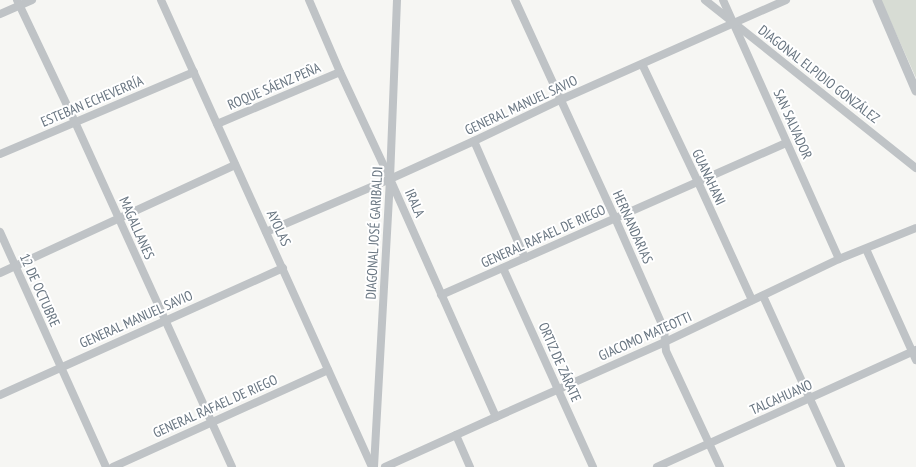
<svg xmlns="http://www.w3.org/2000/svg" width="916" height="467" viewBox="0 0 916 467" font-family="'PT Sans Narrow',sans-serif">
	<rect width="100%" height="100%" fill="#f6f6f3"/>
	<!-- green -->
	<path fill="#d7dcd4" d="M881,0H916V78Z"/>
	<g fill="none" stroke-linecap="round" stroke-linejoin="round">
		<!-- minor -->
		<g stroke="#bfc3c6" stroke-width="8">
			<path d="M17,0L75,122L232,467"/>
			<path d="M161,0L372,467"/>
			<path d="M309,0L340,72L390,179L496,417"/>
			<path d="M515,0L615,218L664,329L666,351L720,467"/>
			<path d="M705,0L916,168"/>
			<path d="M723,0L839,259"/>
			<path d="M0,14L32,0"/>
			<path d="M642,64L698,182L752,300"/>
			<path d="M217,124L340,72"/>
			<path d="M474,141L525,258"/>
			<path d="M0,154L194,72"/>
			<path d="M0,232L106,467"/>
			<path d="M266,232L390,179L474,141L560,100L786,0"/>
			<path d="M866,249L916,360"/>
			<path d="M503,268L593,467"/>
			<path d="M0,273L235,165"/>
			<path d="M441,295L786,143"/>
			<path d="M763,296L841,467"/>
			<path d="M0,395L283,268"/>
			<path d="M456,435L470,467"/>
			<path d="M113,467L328,370"/>
			<path d="M374,467L390,179L397,0"/>
			<path d="M385,467L456,435L496,417L665,342L839,259L916,228"/>
			<path d="M657,467L916,350"/>
		</g>
		<!-- tertiary -->
		<path stroke="#bfc3c6" stroke-width="9" d="M877,0L916,91"/>
	</g>
	<g text-anchor="middle" dominant-baseline="central" stroke-width="4" stroke-linejoin="round" paint-order="stroke">
		<!-- street labels -->
		<g font-size="14" fill="#687581" stroke="#fff">
			<text transform="translate(819 74) rotate(38)">DIAGONAL ELPIDIO GONZÁLEZ</text>
			<text transform="translate(274 86) rotate(-23)">ROQUE SÁENZ PEÑA</text>
			<text transform="translate(92 101) rotate(-23)">ESTEBAN ECHEVERRÍA</text>
			<text transform="translate(521 105) rotate(-25)">GENERAL MANUEL SAVIO</text>
			<text transform="translate(793 124) rotate(66)">SAN SALVADOR</text>
			<text transform="translate(709 177) rotate(65)">GUANAHANI</text>
			<text transform="translate(415 203) rotate(66)">IRALA</text>
			<text transform="translate(633 227) rotate(66)">HERNANDARIAS</text>
			<text transform="translate(137 228) rotate(66)">MAGALLANES</text>
			<text transform="translate(279 228) rotate(65)">AYOLAS</text>
			<text transform="translate(374 233) rotate(-87)">DIAGONAL JOSÉ GARIBALDI</text>
			<text transform="translate(543 236) rotate(-24)">GENERAL RAFAEL DE RIEGO</text>
			<text transform="translate(40 290) rotate(66)">12 DE OCTUBRE</text>
			<text transform="translate(136 319) rotate(-24)">GENERAL MANUEL SAVIO</text>
			<text transform="translate(645 336) rotate(-24)">GIACOMO MATEOTTI</text>
			<text transform="translate(560 362) rotate(66)">ORTIZ DE ZÁRATE</text>
			<text transform="translate(781 397) rotate(-24)">TALCAHUANO</text>
			<text transform="translate(215 406) rotate(-24)">GENERAL RAFAEL DE RIEGO</text>
		</g>
	</g>
</svg>
